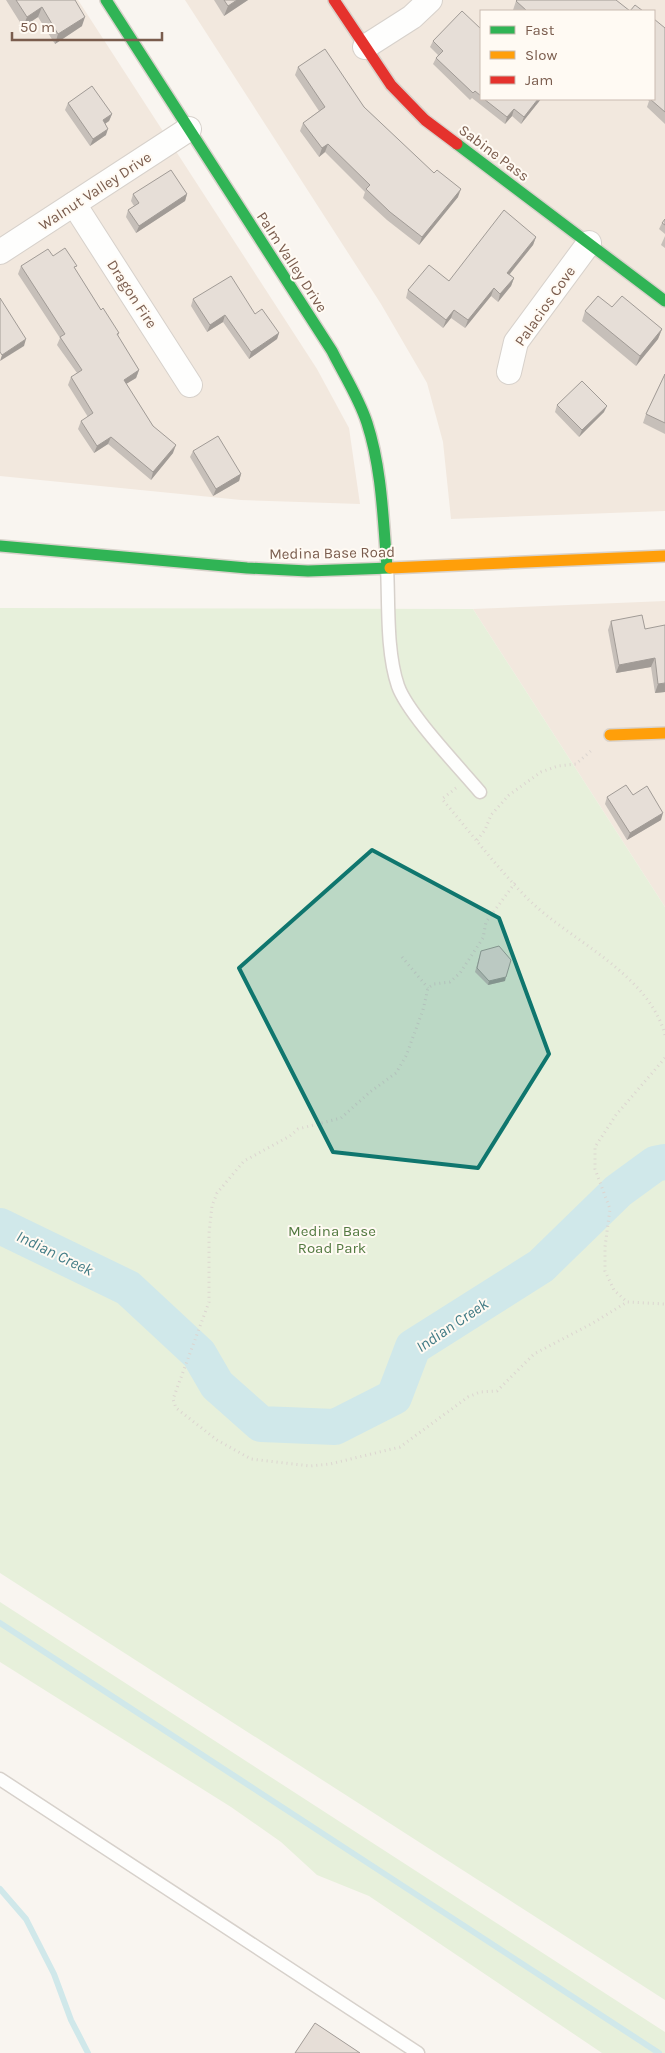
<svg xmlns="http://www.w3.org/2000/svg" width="665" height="2053" viewBox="0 0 665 2053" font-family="Karla,sans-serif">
	<rect width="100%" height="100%" fill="#f9f5f0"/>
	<!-- residential -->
	<g fill="#f2e8de" fill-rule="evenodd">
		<path d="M0,0H78L317,369L349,428L360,504L241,500L0,476Z"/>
		<path d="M185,0H665V511L451,519L443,442L427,383L381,304ZM481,11H654V99H481Z"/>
		<path d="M665,601V907L473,609Z"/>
	</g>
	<!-- green -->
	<g fill="#e7f0db">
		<path d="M0,608L473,609L665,907V2000L0,1573Z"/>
		<path d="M0,1602L665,2032V2053H602L369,1896L317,1875L281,1842L231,1807L0,1662Z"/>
	</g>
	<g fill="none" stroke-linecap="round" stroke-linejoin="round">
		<!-- stream -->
		<g stroke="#d0e8ea" stroke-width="6">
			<path d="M0,1623L659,2053"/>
			<path d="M0,1889L26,1919L54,1974L71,2020L88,2053"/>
		</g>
		<!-- river -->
		<path stroke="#d0e8ea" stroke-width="36" d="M0,1226L128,1288L199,1354L217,1385L261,1424L335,1427L394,1397L413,1347L541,1266L618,1191L655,1164L665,1162"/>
		<defs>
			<g id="lane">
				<path d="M387,567C389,603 386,651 398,686C408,714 459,767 480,792"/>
				<path d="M0,1779L418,2053"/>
			</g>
			<g id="street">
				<path d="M365,47L412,17L430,0"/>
				<path d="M74,204L190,385"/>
				<path d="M0,252L189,129"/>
				<path d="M509,372L516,342L589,243"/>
			</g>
			<g id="fast">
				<path d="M106,0L332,351C344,375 359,398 367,423C382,469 383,520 387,567"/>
				<path d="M457,144L665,301"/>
				<path d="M0,546L247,568L308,571L390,568"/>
			</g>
			<g id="slow">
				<path d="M390,568L665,556"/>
				<path d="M610,735L665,733"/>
			</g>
			<path id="jam" d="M334,0L391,85L425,120L457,144"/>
		</defs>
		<!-- lane casing -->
		<use href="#lane" stroke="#d7d1cb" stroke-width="15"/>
		<!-- street casing -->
		<use href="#street" stroke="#d7d1cb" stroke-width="26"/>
		<!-- fast casing -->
		<use href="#fast" stroke="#d9d2cb" stroke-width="14"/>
		<!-- slow casing -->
		<use href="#slow" stroke="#d9d2cb" stroke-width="14"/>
		<!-- jam casing -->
		<use href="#jam" stroke="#d9d2cb" stroke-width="14"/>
		<!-- path -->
		<g stroke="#dcd5d0" stroke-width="3" stroke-dasharray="1 4" stroke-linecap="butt">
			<path d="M456,788L442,799C471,833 498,869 529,900C571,941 649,974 665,1035"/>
			<path d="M477,840L485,830L491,815L509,795L541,772L558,766L576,764L593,749"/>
			<path d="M515,883L486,922L483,938L460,973L450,982L434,984L428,988L423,1010L406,1056L396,1073L370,1092L341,1118L298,1129L290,1136L244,1161L217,1193L212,1206L209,1233V1302L173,1399L176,1408L217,1440L251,1459L310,1466L330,1464L400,1447L468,1397L480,1392L497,1391L534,1354L593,1323L627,1302"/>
			<path d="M402,957L428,988"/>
			<path d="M665,1058L616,1115L595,1147V1169L610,1209L605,1247V1271L614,1290L627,1302L665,1304"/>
		</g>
		<!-- lane -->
		<use href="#lane" stroke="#fefefd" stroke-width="12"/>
		<!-- street -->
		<use href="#street" stroke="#fefefd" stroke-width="24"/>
		<!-- fast -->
		<use href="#fast" stroke="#30b455" stroke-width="11"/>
		<!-- slow -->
		<use href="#slow" stroke="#ff9f0a" stroke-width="11"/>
		<!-- jam -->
		<use href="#jam" stroke="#e5322d" stroke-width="11"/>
	</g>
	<!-- wall -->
	<g fill="#c6bfb9">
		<path d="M6,0H75L82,26L55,44L38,17L23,27Z"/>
		<path d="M214,0H248L224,16Z"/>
		<path d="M516,1L630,11H515L513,10Z"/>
		<path d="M665,28V124L647,107L649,101L647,99H654Z"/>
		<path d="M481,29V99H541L521,124L512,116L505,124L472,98L470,100L433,64L436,58L438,55L430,47L433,41Z"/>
		<path d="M298,67L364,107L458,197L419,245L387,220L363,198L365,192L325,152L319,157L300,131L303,123L319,111L295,75Z"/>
		<path d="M68,103L112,114L109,121L105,124L106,135L90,146L65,110Z"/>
		<path d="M133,194H187L185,201L136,233L126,217L128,210L134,206L131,201Z"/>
		<path d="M665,219V234L659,229L662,223Z"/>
		<path d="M665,236V248L661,245Z"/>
		<path d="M536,237L533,245L510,274L514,278L511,286L498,302L491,296L465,328L451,318L443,328L406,298L408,290L449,281Z"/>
		<path d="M53,256L75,269L101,310L119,333L118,336L139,370L136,378L126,384L153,426L173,453L151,480L108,444L94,453L78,429L81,421L88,417L68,385L71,377L77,373L57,345L60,338L18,274L21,266Z"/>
		<path d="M193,299L255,314L279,333L277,339L249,359L223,322L207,332L191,306Z"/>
		<path d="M612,307L662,329L658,339L636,366L582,321L585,311Z"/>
		<path d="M665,374V434L643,423L646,414Z"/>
		<path d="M557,405L604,412L579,437L555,412Z"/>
		<path d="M193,451L241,474L239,481L213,496L190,457Z"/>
		<path d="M611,621L645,629L665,692L655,693L651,667L616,673L608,630Z"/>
		<path d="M633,795L661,820L627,840L605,804L607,797Z"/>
		<path d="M480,954L505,981L488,985L475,972Z"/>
	</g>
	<!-- shaded-wall -->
	<g fill="#a19b96">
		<path d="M237,0H248L224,16L228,6Z"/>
		<path d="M42,7L38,17L23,27L27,17Z"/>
		<path d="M85,17L82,26L55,44L58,34Z"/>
		<path d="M538,99H541L521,124L524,117Z"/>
		<path d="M514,109L512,116L505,124L507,117Z"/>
		<path d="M112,114L109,121L100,127L103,120Z"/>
		<path d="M108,129L106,135L90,146L93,139Z"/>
		<path d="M328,144L325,152L319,157L322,148Z"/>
		<path d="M461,189L458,197L419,245L422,237Z"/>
		<path d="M187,194L185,201L136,233L139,226Z"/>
		<path d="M536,237L533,245L504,281L507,273Z"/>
		<path d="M514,278L511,286L498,302L500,294Z"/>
		<path d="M494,288L491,296L465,328L468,320Z"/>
		<path d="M454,310L451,318L443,328L446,320Z"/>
		<path d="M225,315L223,322L207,332L210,325Z"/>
		<path d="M662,329L658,339L636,366L640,356Z"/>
		<path d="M279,333L277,339L249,359L251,352Z"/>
		<path d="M26,339L24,346L0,361L2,355Z"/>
		<path d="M139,370L136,378L121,387L124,380Z"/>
		<path d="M607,406L604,412L579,437L582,430Z"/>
		<path d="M111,437L108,444L94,453L97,446Z"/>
		<path d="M176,445L173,453L151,480L153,472Z"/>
		<path d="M241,474L239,481L213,496L216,489Z"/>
		<path d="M655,658L651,667L616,673L619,665Z"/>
		<path d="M665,683V692L655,693L658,684Z"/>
		<path d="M663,813L661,820L627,840L630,833Z"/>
		<path d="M506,977L505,981L488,985L489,981Z"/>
	</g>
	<!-- building -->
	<g fill="#e6ded7" stroke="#a19b96">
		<path d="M16,0H75L85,17L58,34L42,7L27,17Z"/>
		<path d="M224,0H237L228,6Z"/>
		<path d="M517,0H616L630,11H527L516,1Z"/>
		<path d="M635,5L643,11H630Z"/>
		<path d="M462,11L481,29V96L475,91L473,93L436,58L443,51L433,41Z"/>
		<path d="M654,19L665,28V112L650,99H654Z"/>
		<path d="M325,49L364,107L434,173L437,170L461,189L422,237L390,212L366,189L370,185L328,144L322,148L303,123L325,107L298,67Z"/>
		<path d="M92,86L112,114L103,120L108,129L93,139L68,103Z"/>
		<path d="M484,99H538L524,117L514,109L507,117Z"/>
		<path d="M171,170L187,194L139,226L128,210L139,203L133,194Z"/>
		<path d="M504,210L536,237L507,273L514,278L500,294L494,288L468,320L454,310L446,320L408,290L429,265L449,281Z"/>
		<path d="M665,219V225L662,223Z"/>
		<path d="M65,248L77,266L74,267L101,310L103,308L119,333L117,334L139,370L124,380L153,426L176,445L153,472L111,437L97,446L81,421L93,413L71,377L82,370L60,337L65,334L21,266L48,249L53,256Z"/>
		<path d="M231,276L255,314L262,309L279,333L251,352L225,315L210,325L193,299Z"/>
		<path d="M598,296L612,307L622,296L662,329L640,356L585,311Z"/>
		<path d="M0,298L26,339L2,355L0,352Z"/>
		<path d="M665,374V423L646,414Z"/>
		<path d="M582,381L607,406L582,430L557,405Z"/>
		<path d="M218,436L241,474L216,489L193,451Z"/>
		<path d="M642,615L645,629L665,625V683L658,684L655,658L619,665L611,621Z"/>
		<path d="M626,785L633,795L647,786L663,813L630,833L607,797Z"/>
		<path d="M499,946L511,960L506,977L489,981L477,968L481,951Z"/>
		<path d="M315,2023L360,2053H295Z"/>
	</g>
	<!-- marked area -->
	<path fill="#0f766e" fill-opacity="0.2" stroke="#0f766e" stroke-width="4" stroke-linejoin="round" d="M372,850L499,918L549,1054L478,1168L333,1152L239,968Z"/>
	<g text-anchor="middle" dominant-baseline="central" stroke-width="4" stroke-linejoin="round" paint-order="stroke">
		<!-- street labels -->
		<g font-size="15" fill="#7a5c4d" stroke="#fffaf3">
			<text transform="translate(494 153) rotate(37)">Sabine Pass</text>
			<text transform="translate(95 191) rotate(-33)">Walnut Valley Drive</text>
			<text transform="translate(292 262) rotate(57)">Palm Valley Drive</text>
			<text transform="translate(132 294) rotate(57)">Dragon Fire</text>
			<text transform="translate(545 306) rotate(-55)">Palacios Cove</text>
			<text transform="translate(332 553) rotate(-1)">Medina Base Road</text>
		</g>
		<!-- park labels -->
		<g font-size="15" fill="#537a41" stroke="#fffaf3">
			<text x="332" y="1231">Medina Base<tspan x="332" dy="17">Road Park</tspan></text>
		</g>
		<!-- water labels -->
		<g font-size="16" font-style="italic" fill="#437c86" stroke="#fffaf3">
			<text transform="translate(55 1253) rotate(26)">Indian Creek</text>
			<text transform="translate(452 1325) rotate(-34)">Indian Creek</text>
		</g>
	</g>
	<!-- legend -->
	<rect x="480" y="10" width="175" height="90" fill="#fffaf3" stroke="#cabbb1"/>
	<rect x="490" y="26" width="25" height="8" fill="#30b455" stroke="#cabbb1"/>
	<text x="525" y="35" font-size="15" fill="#7a5c4d">Fast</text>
	<rect x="490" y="51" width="25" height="8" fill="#ff9f0a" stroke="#cabbb1"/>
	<text x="525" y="60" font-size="15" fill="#7a5c4d">Slow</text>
	<rect x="490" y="76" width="25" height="8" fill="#e5322d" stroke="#cabbb1"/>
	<text x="525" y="85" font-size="15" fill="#7a5c4d">Jam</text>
	<!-- scale -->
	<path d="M12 32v8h150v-8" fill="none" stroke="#7a5c4d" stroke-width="2.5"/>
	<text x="20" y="32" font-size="15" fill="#7a5c4d" stroke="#fffaf3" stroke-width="4" paint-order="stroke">50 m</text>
</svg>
